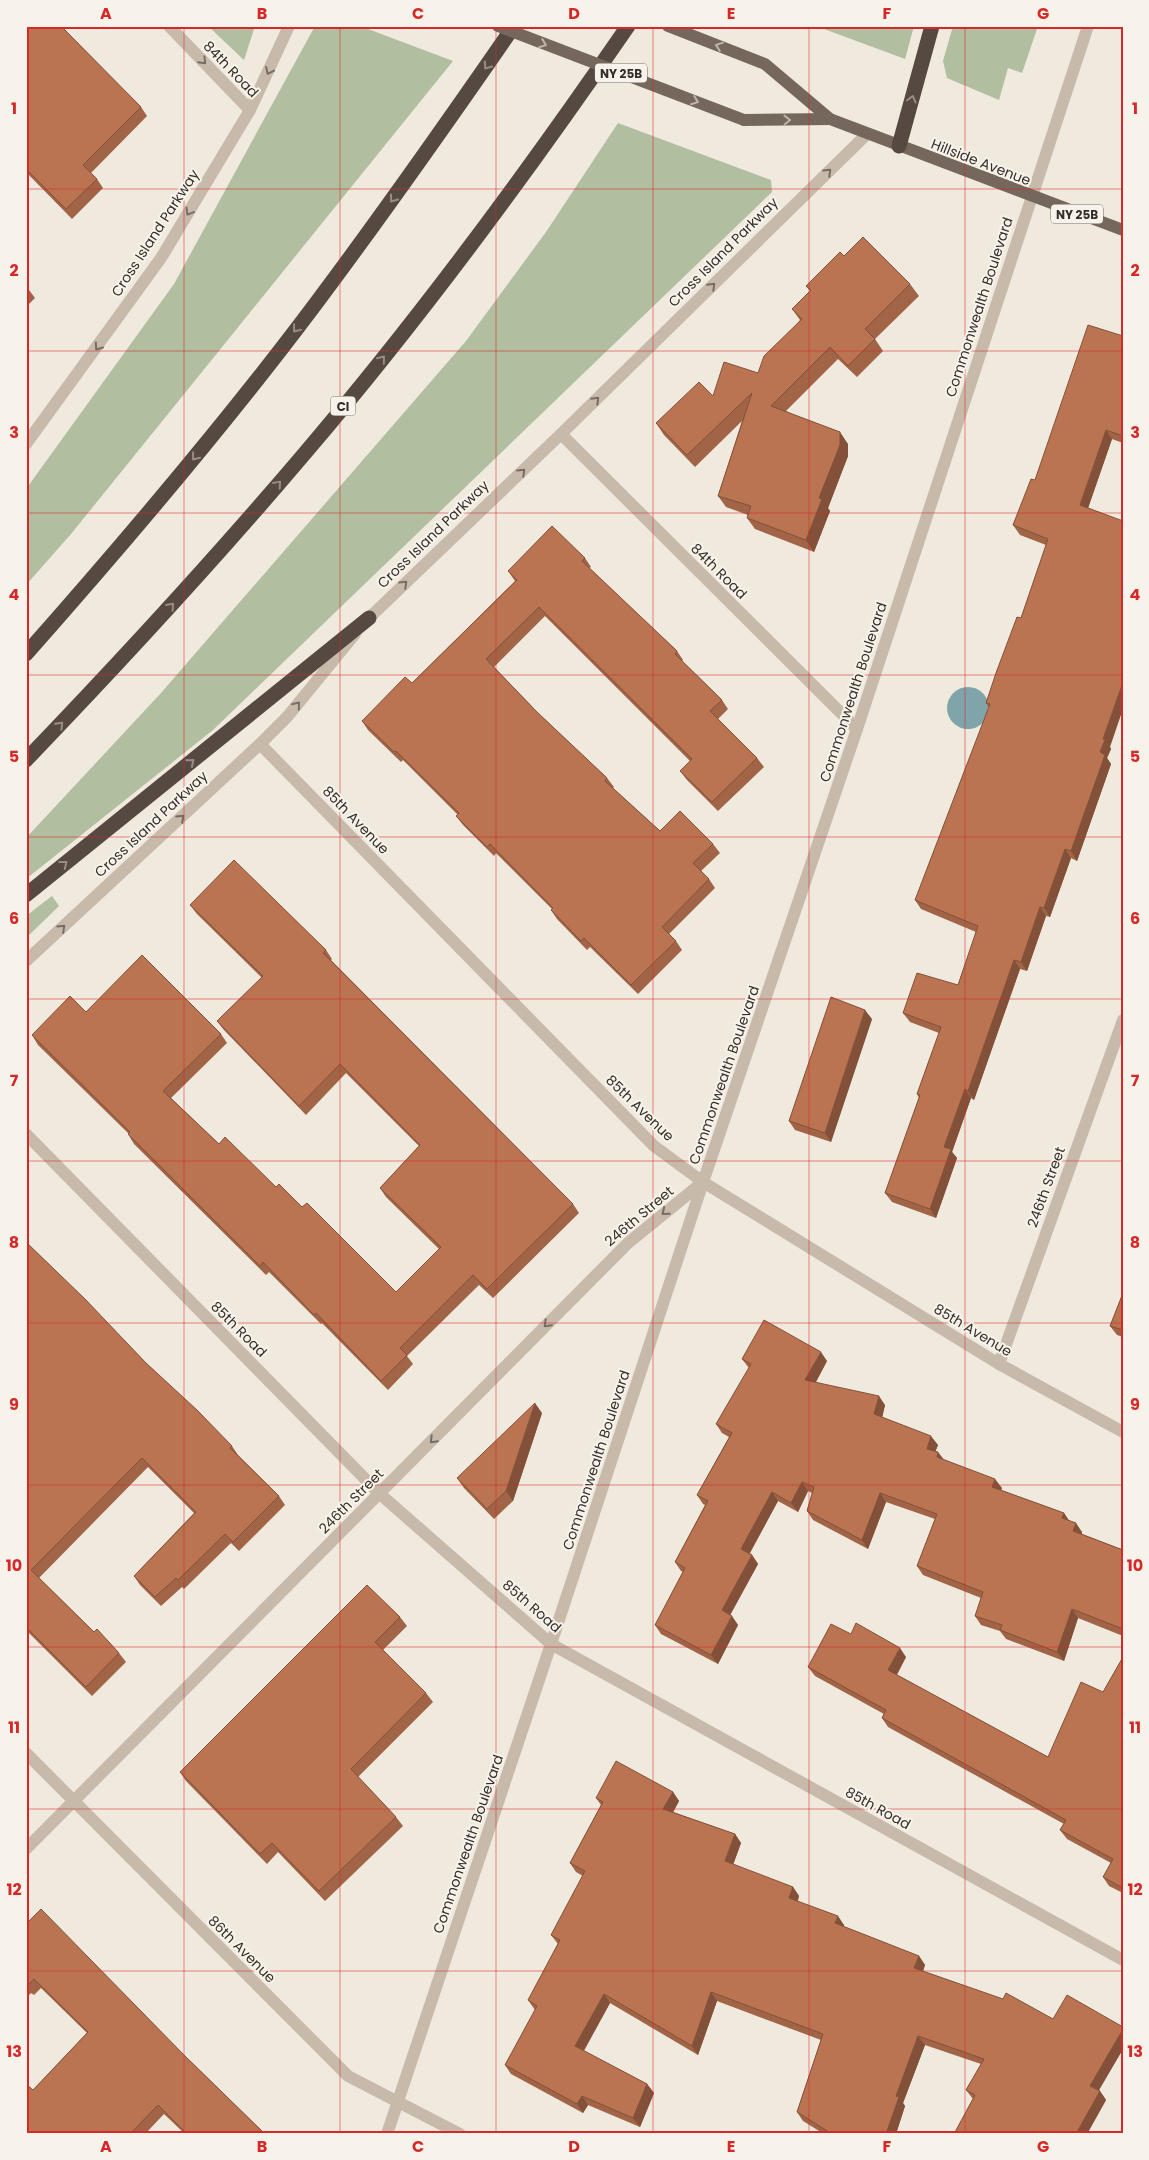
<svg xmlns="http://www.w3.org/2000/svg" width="1149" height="2160" font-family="Poppins,sans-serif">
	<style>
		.green { fill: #b1be9f }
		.water { fill: #7fa5ab }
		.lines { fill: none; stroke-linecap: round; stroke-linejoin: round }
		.minor { stroke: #c8baab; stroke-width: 12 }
		.tertiary { stroke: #c8baab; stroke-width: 12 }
		.primary { stroke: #76675c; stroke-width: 12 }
		.motorway { stroke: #564941; stroke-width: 15 }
		.primary-bridge { stroke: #76675c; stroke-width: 12 }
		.wall { fill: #a16446 }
		.shaded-wall { fill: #835139 }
		.building { fill: #bb7451; stroke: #835139 }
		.oneway { stroke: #beb4aa }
		.oneway2 { stroke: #786d64 }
		.oneway3 { stroke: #978d85 }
		.grid { fill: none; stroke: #d62828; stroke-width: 1; stroke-opacity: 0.55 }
		.labels { text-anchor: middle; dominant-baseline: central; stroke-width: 4; stroke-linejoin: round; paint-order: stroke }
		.shield { fill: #f8f3ea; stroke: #706963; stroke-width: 1 }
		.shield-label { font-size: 12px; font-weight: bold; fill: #362e29 }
		.street-label { font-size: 14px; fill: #362e29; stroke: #f8f3ea }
		.neatline { fill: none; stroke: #d62828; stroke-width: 2 }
		.grid-label { font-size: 16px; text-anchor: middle; font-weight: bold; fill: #d62828 }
	</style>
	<rect width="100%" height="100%" fill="#f0e9de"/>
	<!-- green -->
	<g class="green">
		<path d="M208,26H255L244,60Z"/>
		<path d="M315,26H356L368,29L453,61L71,534L26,585V489L174,284Z"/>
		<path d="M816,26H914L905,59Z"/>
		<path d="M953,26H1038L1022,73L1008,68L999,100L947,78L943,61Z"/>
		<path d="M618,123L771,180L772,192L213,730L26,879V838L161,693L466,341L546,232Z"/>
		<path d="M52,896L59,906L26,938V916Z"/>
	</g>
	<!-- water -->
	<circle class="water" cx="968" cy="708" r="21"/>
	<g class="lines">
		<!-- minor -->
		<g class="minor">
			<path d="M561,434L857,729"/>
			<path d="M260,744L654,1146L703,1182L999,1364L1123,1432"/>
			<path d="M26,961L260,744L287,717L355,634"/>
			<path d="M26,1134L380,1494L551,1644L1123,1960"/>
			<path d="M999,1364L1123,1020"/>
			<path d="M26,1753L348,2076L460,2134"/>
			<path d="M26,1849L628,1243L703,1182"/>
		</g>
		<!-- tertiary -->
		<g class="tertiary">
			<path d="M169,26L250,110"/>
			<path d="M26,444L161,258L250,110L289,26"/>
			<path d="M369,618L561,434L867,134"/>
			<path d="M387,2134L551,1644L703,1182L857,729L1088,26"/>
		</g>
		<!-- primary -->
		<g class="primary">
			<path d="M668,26L765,64L830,119L1123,230"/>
			<path d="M744,120L830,119"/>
		</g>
		<!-- motorway -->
		<g class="motorway">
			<path d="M899,146L932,26"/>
			<path d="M26,654C126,541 224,426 314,306C383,214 449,120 514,26"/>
			<path d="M26,760C122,660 216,558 305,453C421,317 527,173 628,26"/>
			<path d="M26,895L369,618"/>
		</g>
		<!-- primary-bridge -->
		<path class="primary-bridge" d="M498,26L744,120"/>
	</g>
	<!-- wall -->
	<g class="wall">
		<path d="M26,26L141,107L147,116L91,173L97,179L103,188L72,219L26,172Z"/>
		<path d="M844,256L910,284L919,296L875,339L883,351L857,377L838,359L786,411L848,444V456L828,508L830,511L814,552L755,529L747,518L748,515L726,507L718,496L742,421L695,467L664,435L656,423L713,396L758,373L800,320L792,309L810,291L806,286Z"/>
		<path d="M26,286L35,298L26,307Z"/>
		<path d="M1123,336V443L1112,439L1088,508L1110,747L1111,749L1107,758L1111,764L1077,861L1071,858L1050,917L1046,916L1027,971L1020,969L974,1100L971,1098L952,1152L957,1158L936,1218L892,1202L885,1193L919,1098L917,1094L939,1033L910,1022L903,1013L958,985L976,932L921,909L915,900L989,708L986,703L1021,618L1046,545L1020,535L1013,525L1035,480Z"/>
		<path d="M585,558L591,567L589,568L677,651L683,660L682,661L722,700L728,709L718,719L757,758L764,767L718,811L687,780L680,771L690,761L545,616L494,667L537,712L607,778L614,787L613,788L660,831L713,844L720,853L701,871L709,879L715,888L669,934L676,941L682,950L638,994L590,947L587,950L557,919L551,910L552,909L496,853L494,856L463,825L456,816L458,815L403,760L401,762L368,730L362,721L412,683L515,581L508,571Z"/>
		<path d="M190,905L326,950L332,959L331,960L573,1204L579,1213L493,1298L479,1285L407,1356L413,1364L388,1390L322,1323L321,1324L269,1272L266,1275L134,1144L128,1134H129L38,1045L32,1035L86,1012L221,1034L227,1043L171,1098L219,1144L302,1207L396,1292L439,1249L386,1197L380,1188L419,1146L346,1073L306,1115L224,1030L217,1021L262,978L197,914Z"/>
		<path d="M872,1019L831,1142L795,1130L789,1121Z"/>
		<path d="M26,1242L146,1363L232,1446L238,1455L279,1496L285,1505L239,1551L231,1543L184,1589L182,1587L161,1606L140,1585L134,1576L194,1513L148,1467L39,1578L94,1632L119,1653L126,1662L92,1696L26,1630Z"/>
		<path d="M1123,1293V1337L1117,1335L1110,1326Z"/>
		<path d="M742,1359L827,1361L816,1382L885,1405L882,1417L938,1445L935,1451L944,1460L1002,1488L1001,1490L1064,1513L1069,1521L1082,1532V1534L1123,1550V1636L1078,1618L1064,1661L1006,1639L1000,1631L981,1625L975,1616L981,1598L923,1575L917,1566L935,1519L886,1502L868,1549L813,1520L807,1511L812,1493L808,1491L798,1512L778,1501L750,1553L752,1555L758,1564L730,1615L738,1625L718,1664L661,1634L655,1625L683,1572L681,1571L675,1562L705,1505L703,1504L697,1495L729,1437L722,1433L716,1424L749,1368Z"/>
		<path d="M542,1413L513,1501L494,1519L464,1488L457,1478Z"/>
		<path d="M400,1617L407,1626L383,1650L426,1693L433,1702L358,1777L396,1817L403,1826L325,1901L278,1852L267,1864L186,1781L180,1772Z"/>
		<path d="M851,1634L906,1657L897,1675L1048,1757L1103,1692L1123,1657V1893L1109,1886L1103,1877L1111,1863L1067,1839L1060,1830L1064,1824L888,1727L882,1718L884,1714L815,1676L808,1667Z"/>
		<path d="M673,1792L679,1801L673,1812L735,1834L741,1843L733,1865L793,1887L799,1896L798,1901L844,1925V1927L919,1956L925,1965L923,1971L1053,2019L1123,2049L1099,2090L1106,2100L1087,2134H954L973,2099L966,2090L981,2064L925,2045L903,2103L905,2106L896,2134H824L803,2121L797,2112L821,2040L717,2001L698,2055L610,2003L584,2051L647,2084L654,2093L640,2127L588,2105L583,2113L511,2074L505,2065L535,2010L528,2000L558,1944L551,1935L583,1876L576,1872L570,1863L601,1805L596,1798Z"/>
		<path d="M26,1924L185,2056L265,2134H185L164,2114L145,2134H26L33,2090L87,2033L41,1988L34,1995L31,1993L26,1998Z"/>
	</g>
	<!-- shaded-wall -->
	<g class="shaded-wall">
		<path d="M1106,430L1112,439L1086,514L1080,505Z"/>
		<path d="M840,432L848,444V456L828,508L830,511L814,552L806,540Z"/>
		<path d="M1123,682V709L1110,747L1111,749L1107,758L1111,764L1077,861L1071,851L1103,739Z"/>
		<path d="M1065,849L1071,858L1050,917L1044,908Z"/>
		<path d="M1040,907L1046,916L1027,971L1021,962Z"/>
		<path d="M1014,960L1020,969L974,1100L968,1091Z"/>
		<path d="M865,1010L872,1019L831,1142L825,1133Z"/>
		<path d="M965,1089L971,1098L952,1152L957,1158L936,1218L930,1209L944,1147Z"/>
		<path d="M821,1352L827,1361L812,1389L805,1380Z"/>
		<path d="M879,1396L885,1405L881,1423L874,1414Z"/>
		<path d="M535,1403L542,1413L513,1501L506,1491Z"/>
		<path d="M931,1436L938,1445L933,1458L927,1449Z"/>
		<path d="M938,1452L945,1461L937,1457Z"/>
		<path d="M995,1479L1002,1488L998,1496L992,1487Z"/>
		<path d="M802,1482L808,1491L798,1512L791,1503Z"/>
		<path d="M772,1492L778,1501L747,1558L741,1549Z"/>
		<path d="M880,1493L886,1502L868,1549L862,1540Z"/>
		<path d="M1064,1513L1070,1522L1062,1518Z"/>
		<path d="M1076,1523L1082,1532L1079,1540L1073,1531Z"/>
		<path d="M752,1555L758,1564L728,1619L722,1610Z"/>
		<path d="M1072,1609L1078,1618L1064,1661L1057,1652Z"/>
		<path d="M732,1616L738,1625L718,1664L711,1655Z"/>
		<path d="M900,1648L906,1657L894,1679L888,1670Z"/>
		<path d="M673,1792L679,1801L670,1818L663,1809Z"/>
		<path d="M735,1834L741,1843L731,1870L725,1861Z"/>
		<path d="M793,1887L799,1896L795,1907L789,1898Z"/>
		<path d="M838,1916L844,1925L842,1932L835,1923Z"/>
		<path d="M919,1956L925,1965L921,1977L914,1968Z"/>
		<path d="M711,1992L717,2001L698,2055L692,2046Z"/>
		<path d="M604,1994L610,2003L581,2055L575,2046Z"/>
		<path d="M1123,2029V2049L1096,2095L1090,2086Z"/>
		<path d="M918,2036L925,2045L903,2103L905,2106L896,2134H886L896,2096Z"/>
		<path d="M647,2084L654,2093L640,2127L633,2118Z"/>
		<path d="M1100,2091L1106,2100L1087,2134H1076Z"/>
		<path d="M582,2096L588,2105L583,2113L577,2104Z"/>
	</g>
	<!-- building -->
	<g class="building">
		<path d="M26,26H61L141,107L83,165L97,179L66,209L26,169Z"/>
		<path d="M863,237L910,284L865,329L875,339L848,366L830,347L771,406L840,432V445L819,498L822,499L806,540L747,518L751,506L718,496L752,393L687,455L656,423L699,382L713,396L724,362L758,373L764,356L802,319L792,309L811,290L806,286L840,252L844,256Z"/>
		<path d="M1088,325L1123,336V436L1106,430L1080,505L1123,521V682L1103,739L1105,740L1100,752L1105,755L1071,851L1065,849L1044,908L1040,907L1021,962L1014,960L968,1091L965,1089L944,1147L951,1149L930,1209L885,1193L920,1095L917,1094L941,1027L903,1013L917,973L958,985L978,926L915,900L990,704L986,703L996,673L1017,617L1021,618L1048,539L1013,525L1031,479L1035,480Z"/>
		<path d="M552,526L585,558L582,561L677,651L675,654L722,700L710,711L757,758L712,802L680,771L692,759L539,607L486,659L537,712L607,778L605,781L660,831L680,811L713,844L693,863L709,879L662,927L676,941L631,985L584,938L581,941L551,910L553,908L490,844L487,847L456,816L459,813L396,751L394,752L362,721L405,677L412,683L517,580L508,571Z"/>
		<path d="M234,860L326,950L323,953L573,1204L487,1289L473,1275L400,1348L407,1355L381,1381L316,1313L314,1315L263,1262L260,1266L128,1134L130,1132L32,1035L70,996L86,1012L142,955L221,1034L163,1091L219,1144L225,1137L276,1187L279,1184L302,1207L307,1203L396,1292L441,1247L380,1188L420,1145L340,1064L299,1106L217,1021L263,976L190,905Z"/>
		<path d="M831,997L865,1010L825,1133L789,1121Z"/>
		<path d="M26,1242L85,1299L146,1363L197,1410L232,1446L230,1448L279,1496L233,1542L225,1534L178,1580L176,1578L155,1597L134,1576L196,1512L142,1458L31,1570L94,1632L97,1629L119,1653L86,1687L26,1627Z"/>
		<path d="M1123,1293V1330L1110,1326Z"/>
		<path d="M764,1320L821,1352L805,1380L879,1396L874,1414L931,1436L927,1449L938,1452L937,1457L995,1479L992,1487L1064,1513L1062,1518L1076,1523L1073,1531L1123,1550V1629L1072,1609L1057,1652L1000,1630L1002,1625L975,1616L983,1592L917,1566L937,1514L880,1493L862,1540L807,1511L814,1487L802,1482L791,1503L772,1492L741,1549L752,1555L722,1610L732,1616L711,1655L655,1625L685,1568L675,1562L708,1501L697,1495L732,1433L716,1424L751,1364L742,1359Z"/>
		<path d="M535,1403L506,1491L487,1509L457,1478Z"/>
		<path d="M367,1585L400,1617L375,1642L426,1693L351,1769L396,1817L319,1891L272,1843L260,1854L180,1772Z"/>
		<path d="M856,1623L900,1648L888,1670L1048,1757L1081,1682L1103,1692L1123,1657V1888L1103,1877L1113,1859L1060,1830L1066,1820L882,1718L886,1710L808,1667L831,1624L851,1634Z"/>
		<path d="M616,1761L673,1792L663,1809L735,1834L725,1861L793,1887L789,1898L838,1916L835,1923L919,1956L914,1968L1003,1999L1006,1993L1053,2019L1067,1995L1123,2027V2029L1090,2086L1100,2091L1076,2134H954L975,2095L966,2090L984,2059L918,2036L896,2096L899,2097L886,2134H832L797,2112L823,2034L711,1992L692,2046L604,1994L575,2046L647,2084L633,2118L582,2096L577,2104L505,2065L537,2006L528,2000L560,1940L551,1935L585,1871L570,1863L603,1802L596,1798Z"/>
		<path d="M41,1909L185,2056L265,2134H187L158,2105L130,2134H26V2084L33,2090L88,2032L34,1979L27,1986L26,1985V1924Z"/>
	</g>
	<!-- one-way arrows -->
	<defs><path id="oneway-chevron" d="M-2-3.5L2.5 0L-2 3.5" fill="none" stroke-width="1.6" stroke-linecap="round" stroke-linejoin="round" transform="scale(1.25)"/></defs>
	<g class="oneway">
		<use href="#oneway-chevron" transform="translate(543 44) rotate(21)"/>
		<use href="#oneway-chevron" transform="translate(719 46) rotate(-159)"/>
		<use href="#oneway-chevron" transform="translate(695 101) rotate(21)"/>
		<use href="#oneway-chevron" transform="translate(787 120) rotate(-1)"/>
	</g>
	<g class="oneway2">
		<use href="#oneway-chevron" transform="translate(203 61) rotate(46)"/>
		<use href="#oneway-chevron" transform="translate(269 71) rotate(115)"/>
		<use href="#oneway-chevron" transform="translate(828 172) rotate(-44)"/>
		<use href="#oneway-chevron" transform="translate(189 212) rotate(121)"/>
		<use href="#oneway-chevron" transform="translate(712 286) rotate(-45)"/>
		<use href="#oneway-chevron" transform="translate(98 347) rotate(125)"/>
		<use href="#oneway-chevron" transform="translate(596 400) rotate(-45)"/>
		<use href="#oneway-chevron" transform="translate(522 472) rotate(-44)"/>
		<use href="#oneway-chevron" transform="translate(404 584) rotate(-44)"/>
		<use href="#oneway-chevron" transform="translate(297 705) rotate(-51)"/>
		<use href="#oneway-chevron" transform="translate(181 818) rotate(-43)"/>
		<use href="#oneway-chevron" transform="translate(62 928) rotate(-43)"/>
		<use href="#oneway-chevron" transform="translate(665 1212) rotate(141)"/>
		<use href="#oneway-chevron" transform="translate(547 1324) rotate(135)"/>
		<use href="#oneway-chevron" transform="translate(433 1440) rotate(135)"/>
	</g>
	<g class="oneway3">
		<use href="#oneway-chevron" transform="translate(487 66) rotate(125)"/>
		<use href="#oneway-chevron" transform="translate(912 99) rotate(-75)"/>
		<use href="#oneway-chevron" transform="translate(393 199) rotate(126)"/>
		<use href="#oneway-chevron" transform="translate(296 329) rotate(128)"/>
		<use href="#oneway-chevron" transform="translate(382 359) rotate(-51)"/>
		<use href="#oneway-chevron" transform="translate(195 457) rotate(128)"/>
		<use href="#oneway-chevron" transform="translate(278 484) rotate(-49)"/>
		<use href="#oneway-chevron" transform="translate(171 606) rotate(-48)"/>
		<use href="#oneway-chevron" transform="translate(60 725) rotate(-46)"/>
		<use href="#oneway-chevron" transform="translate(191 762) rotate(-40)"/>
		<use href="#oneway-chevron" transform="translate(64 864) rotate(-38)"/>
	</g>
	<!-- grid -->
	<path class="grid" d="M184,26V2134M340,26V2134M496,26V2134M653,26V2134M809,26V2134M965,26V2134M26,189H1123M26,351H1123M26,513H1123M26,675H1123M26,837H1123M26,999H1123M26,1161H1123M26,1323H1123M26,1485H1123M26,1647H1123M26,1809H1123M26,1971H1123"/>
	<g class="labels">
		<!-- shield labels -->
		<g class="shield">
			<rect x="595" y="63.5" width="52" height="19" rx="4"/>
			<rect x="1051" y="204.5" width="52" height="19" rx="4"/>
			<rect x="330.5" y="396.5" width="25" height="19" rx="4"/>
		</g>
		<g class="shield-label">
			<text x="621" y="73">NY 25B</text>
			<text x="1077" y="214">NY 25B</text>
			<text x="343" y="406">CI</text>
		</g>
		<!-- street labels -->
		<g class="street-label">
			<text transform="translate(231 69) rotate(46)">84th Road</text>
			<text transform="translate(981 162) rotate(21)">Hillside Avenue</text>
			<text transform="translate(155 233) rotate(-57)">Cross Island Parkway</text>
			<text transform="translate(723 252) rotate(-45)">Cross Island Parkway</text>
			<text transform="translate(979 307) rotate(-72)">Commonwealth Boulevard</text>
			<text transform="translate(433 534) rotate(-44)">Cross Island Parkway</text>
			<text transform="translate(719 571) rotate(45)">84th Road</text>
			<text transform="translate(853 692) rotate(-72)">Commonwealth Boulevard</text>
			<text transform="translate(356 820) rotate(46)">85th Avenue</text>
			<text transform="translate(151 824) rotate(-43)">Cross Island Parkway</text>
			<text transform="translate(724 1075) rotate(-71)">Commonwealth Boulevard</text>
			<text transform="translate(640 1108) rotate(44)">85th Avenue</text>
			<text transform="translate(1046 1187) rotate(-70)">246th Street</text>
			<text transform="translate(639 1216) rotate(-40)">246th Street</text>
			<text transform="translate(239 1329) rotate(45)">85th Road</text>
			<text transform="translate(973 1330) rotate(31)">85th Avenue</text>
			<text transform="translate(596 1460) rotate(-72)">Commonwealth Boulevard</text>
			<text transform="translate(351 1501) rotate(-45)">246th Street</text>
			<text transform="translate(532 1606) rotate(41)">85th Road</text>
			<text transform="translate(878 1808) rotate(29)">85th Road</text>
			<text transform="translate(468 1844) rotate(-71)">Commonwealth Boulevard</text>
			<text transform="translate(242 1949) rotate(45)">86th Avenue</text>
		</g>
	</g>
	<!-- border -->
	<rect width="1149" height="2160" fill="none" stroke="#f8f3ea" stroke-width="55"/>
	<rect x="28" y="28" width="1094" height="2104" class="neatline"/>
	<g class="grid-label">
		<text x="106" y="19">A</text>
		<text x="262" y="19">B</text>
		<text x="418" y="19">C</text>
		<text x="574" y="19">D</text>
		<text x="731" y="19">E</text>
		<text x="887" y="19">F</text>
		<text x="1043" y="19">G</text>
		<text x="14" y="114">1</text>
		<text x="1135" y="114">1</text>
		<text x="14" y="276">2</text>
		<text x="1135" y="276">2</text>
		<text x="14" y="438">3</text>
		<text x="1135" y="438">3</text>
		<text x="14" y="600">4</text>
		<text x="1135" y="600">4</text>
		<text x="14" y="762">5</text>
		<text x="1135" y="762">5</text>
		<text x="14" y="924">6</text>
		<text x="1135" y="924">6</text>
		<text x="14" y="1086">7</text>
		<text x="1135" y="1086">7</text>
		<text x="14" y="1248">8</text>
		<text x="1135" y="1248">8</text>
		<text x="14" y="1410">9</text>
		<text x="1135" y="1410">9</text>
		<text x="14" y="1571">10</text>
		<text x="1135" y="1571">10</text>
		<text x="14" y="1733">11</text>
		<text x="1135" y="1733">11</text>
		<text x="14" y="1895">12</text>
		<text x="1135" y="1895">12</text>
		<text x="14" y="2057">13</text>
		<text x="1135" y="2057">13</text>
		<text x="106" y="2152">A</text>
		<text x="262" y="2152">B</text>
		<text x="418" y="2152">C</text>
		<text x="574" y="2152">D</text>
		<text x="731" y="2152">E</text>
		<text x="887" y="2152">F</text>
		<text x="1043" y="2152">G</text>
	</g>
</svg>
